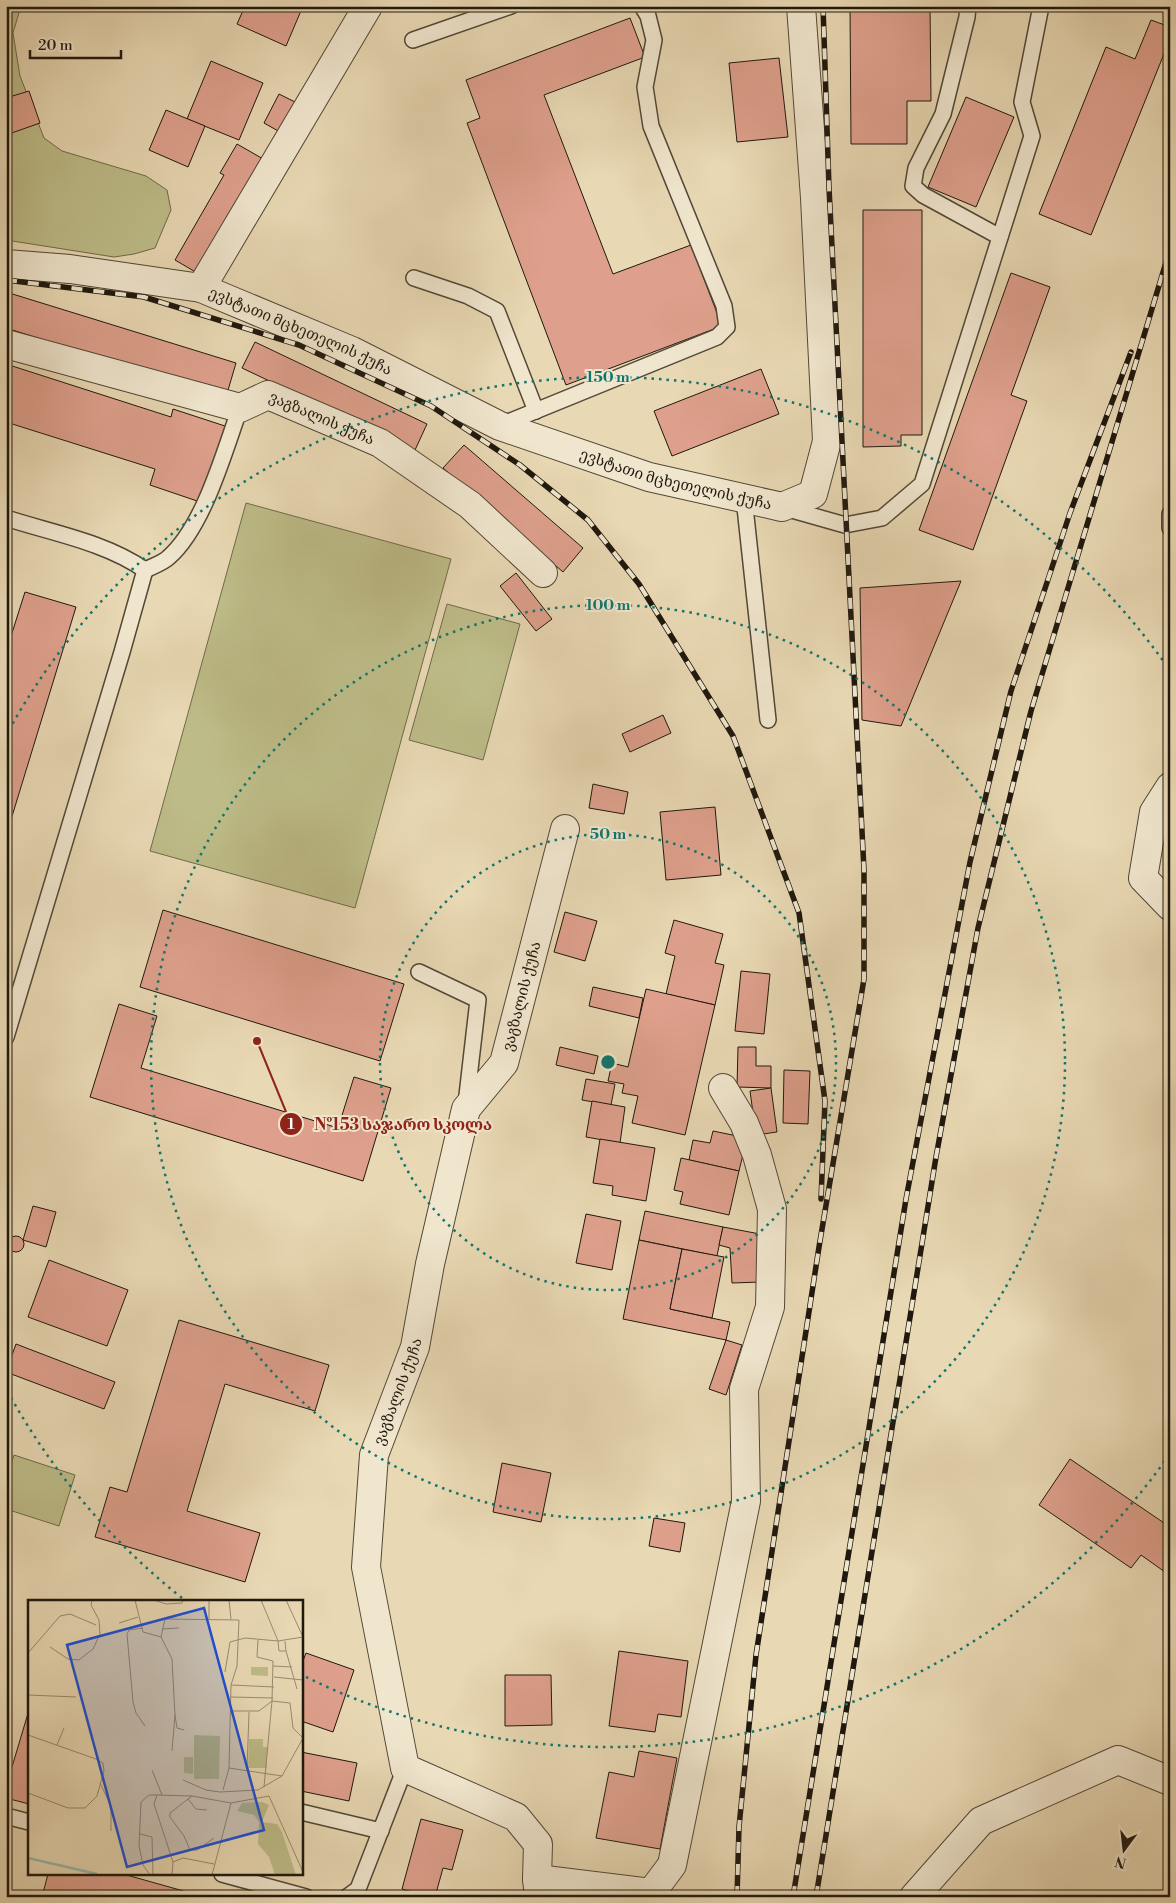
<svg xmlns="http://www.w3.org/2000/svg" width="1176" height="1903" font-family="'Libre Bodoni','Noto Serif Georgian',serif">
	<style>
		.green { fill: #bdbc88; stroke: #6e6a4b }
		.building { fill: #dea08c; stroke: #1f180e }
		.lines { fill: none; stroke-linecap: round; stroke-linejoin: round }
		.lane-casing { stroke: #514837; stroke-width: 18 }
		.street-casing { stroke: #514837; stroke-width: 30 }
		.lane { stroke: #f0e6ce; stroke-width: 15 }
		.street { stroke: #f0e6ce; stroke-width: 28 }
		.rail-casing { stroke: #1f180e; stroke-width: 5.5 }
		.rail { stroke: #f0e6ce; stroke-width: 4; stroke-dasharray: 11; stroke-linecap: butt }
		.ring { fill: none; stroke: #0f766e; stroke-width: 2.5; stroke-dasharray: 2.5 5 }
		.labels { text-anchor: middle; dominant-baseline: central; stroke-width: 4; stroke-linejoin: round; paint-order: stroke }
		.street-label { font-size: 15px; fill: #1f180e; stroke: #f0e6ce }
		.inset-river { fill: none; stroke: #98baa9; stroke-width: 2.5 }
		.inset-road { fill: none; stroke: #988b71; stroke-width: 1 }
		.view { fill: #1d4ed8; fill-opacity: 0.15; stroke: #1d4ed8; stroke-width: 2.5 }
		.inset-edge { fill: none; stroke: #1f180e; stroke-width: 2.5 }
		.centre { fill: #0f766e; stroke: #f0e6ce; stroke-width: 2.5 }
		.ring-label { font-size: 15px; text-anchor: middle; font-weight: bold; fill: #0f766e; stroke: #f0e6ce; stroke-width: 4; stroke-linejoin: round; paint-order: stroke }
		.leader { fill: none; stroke: #8f2418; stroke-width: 2 }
		.callout-dot { fill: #8f2418; stroke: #f0e6ce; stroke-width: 2 }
		.mark-label { font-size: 15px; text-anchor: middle; font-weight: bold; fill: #fff }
		.callout-label { font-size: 16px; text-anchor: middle; font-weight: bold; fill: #8f2418; stroke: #f0e6ce; stroke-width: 4; stroke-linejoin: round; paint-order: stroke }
	</style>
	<rect width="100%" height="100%" fill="#e8d8b3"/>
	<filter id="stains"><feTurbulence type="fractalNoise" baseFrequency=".004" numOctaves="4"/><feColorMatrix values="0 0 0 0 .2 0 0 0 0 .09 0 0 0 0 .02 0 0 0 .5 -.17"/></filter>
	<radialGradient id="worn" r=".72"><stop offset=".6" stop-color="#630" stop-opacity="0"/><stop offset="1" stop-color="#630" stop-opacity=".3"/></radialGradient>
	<!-- green -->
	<g class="green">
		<path d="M6,6H21L13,33L20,76L44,138L62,151L146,176L167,190L171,210L155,248L134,254L114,257L6,240Z"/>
		<path d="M246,503L451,559L355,908L150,851Z"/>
		<path d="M447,604L520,624L483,760L409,740Z"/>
		<path d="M14,1455L75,1475L59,1526L6,1509V1478Z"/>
	</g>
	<!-- building -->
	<g class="building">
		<path d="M245,6H303L286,46L237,24Z"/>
		<path d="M850,6H930L931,101H907V144H851Z"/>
		<path d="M630,18L645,57L544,95L613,274L691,245L722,326L566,385L467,123L480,118L466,80Z"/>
		<path d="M1151,20L1170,27V39L1091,235L1039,214L1106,47L1135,59Z"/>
		<path d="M779,58L788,137L737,142L729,63Z"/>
		<path d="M211,61L263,83L239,140L187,119Z"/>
		<path d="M29,91L40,123L6,135V98Z"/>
		<path d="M279,94L295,102L280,132L264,123Z"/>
		<path d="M966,97L1014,117L976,207L928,187Z"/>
		<path d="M166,110L205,126L188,167L149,150Z"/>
		<path d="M237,144L265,160L199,274L175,260L224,175L220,173Z"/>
		<path d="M863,210H922V435H901V446L863,447Z"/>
		<path d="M1011,273L1050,287L1011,395L1027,401L973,550L919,530Z"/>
		<path d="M6,292L236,363L226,397L6,328Z"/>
		<path d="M255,342L427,424L415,450L242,368Z"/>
		<path d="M6,364L171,417L173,409L228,427L203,503L150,485L155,469L6,422Z"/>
		<path d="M761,369L779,414L672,456L654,411Z"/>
		<path d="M464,445L583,548L563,572L443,468Z"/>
		<path d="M516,573L552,619L536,631L500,586Z"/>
		<path d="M961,581L901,726L862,720L860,588Z"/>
		<path d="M25,592L76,607L6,836V652Z"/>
		<path d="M663,715L671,733L630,752L622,734Z"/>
		<path d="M593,784L628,792L624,814L589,808Z"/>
		<path d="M715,807L721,875L666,880L660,812Z"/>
		<path d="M163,910L404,984L380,1061L140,987Z"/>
		<path d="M565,912L597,921L585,961L554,952Z"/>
		<path d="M674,920L723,934L715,963L724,965L715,1005L666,994L675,956L665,953Z"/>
		<path d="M741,971L770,974L764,1034L735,1031Z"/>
		<path d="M593,987L643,998L639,1018L589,1006Z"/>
		<path d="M646,989L715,1005L685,1135L632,1123L638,1096L622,1093L624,1084L608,1081L612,1063L628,1067Z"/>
		<path d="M119,1004L157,1016L141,1068L338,1128L354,1077L391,1088L363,1181L90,1097Z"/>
		<path d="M560,1047L598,1056L594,1074L556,1065Z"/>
		<path d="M738,1047H756V1066H771V1088L737,1087Z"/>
		<path d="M784,1070L810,1071L808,1124L783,1123Z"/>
		<path d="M586,1079L615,1084L611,1105L582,1100Z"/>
		<path d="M771,1088L777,1132L756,1135L750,1091Z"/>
		<path d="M592,1101L625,1107L620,1143L586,1137Z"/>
		<path d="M713,1131L747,1138L739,1171L689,1160L693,1140L710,1143Z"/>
		<path d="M600,1139L655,1148L646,1201L612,1195L613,1186L593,1183Z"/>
		<path d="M681,1158L739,1171L729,1215L680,1204L683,1192L674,1190Z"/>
		<path d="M33,1206L56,1212L46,1247L23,1240Z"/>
		<path d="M645,1211L723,1227L717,1256L639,1240Z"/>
		<path d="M586,1214L621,1221L612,1270L576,1263Z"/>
		<path d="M723,1227L760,1234L761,1282L732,1283L730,1248L719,1245Z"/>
		<circle cx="16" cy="1244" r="8"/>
		<path d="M639,1240L682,1249L670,1309L730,1322L726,1340L623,1319Z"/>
		<path d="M682,1249L724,1257L712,1318L670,1309Z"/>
		<path d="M49,1260L128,1290L107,1346L28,1317Z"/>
		<path d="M179,1320L329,1365L315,1411L225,1384L187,1511L260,1533L245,1582L95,1537L110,1487L127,1492Z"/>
		<path d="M726,1340L742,1345L726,1395L709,1389Z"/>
		<path d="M16,1344L115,1382L104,1409L6,1372Z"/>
		<path d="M1070,1459L1170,1527V1565L1165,1572L1141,1555L1131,1568L1039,1505Z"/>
		<path d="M502,1463L551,1473L541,1522L493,1512Z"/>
		<path d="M654,1518L685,1523L680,1552L649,1546Z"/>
		<path d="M6,1650L12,1652L6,1669Z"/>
		<path d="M619,1651L688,1661L681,1717L658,1714L655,1732L609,1726Z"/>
		<path d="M306,1653L354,1670L333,1732L301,1721V1666Z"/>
		<path d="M505,1675H551L552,1725L505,1726Z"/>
		<path d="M29,1710V1804L6,1798V1787Z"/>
		<path d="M639,1751L677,1758L660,1849L596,1838L609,1772L634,1777Z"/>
		<path d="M301,1752L357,1763L349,1801L301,1791Z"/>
		<path d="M421,1819L463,1830L452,1870L443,1868L435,1897H428L402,1889Z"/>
		<path d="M48,1874H123L205,1897H42Z"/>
	</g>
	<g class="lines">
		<defs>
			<g id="lane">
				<path d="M968,6L967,17L943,114L916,168L913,186L923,195L1000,237"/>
				<path d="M413,40L511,6"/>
				<path d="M414,278L468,296L497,311L536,411"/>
				<path d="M501,425L717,337L727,327L724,306L651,126L645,87L654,40L648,16L642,6"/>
				<path d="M744,498L768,720"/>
				<path d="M785,508L845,525L882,518L922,484L1032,136L1022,102L1041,6"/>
				<path d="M1170,514V528"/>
				<path d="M6,518C52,533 105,542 145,570L122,652L6,1037"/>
				<path d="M145,570C153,566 163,563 169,557C204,526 224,452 240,408"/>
				<path d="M419,972L478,1000L466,1104"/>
				<path d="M301,1812L381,1831"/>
				<path d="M6,1816L29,1822"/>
				<path d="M222,1874L306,1897"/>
				<path d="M347,1897L358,1889L405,1768"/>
			</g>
			<g id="street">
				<path id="s1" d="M6,264L70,269L201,288L352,351L500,426L649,477L782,507L813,494L827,441L815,198L801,6"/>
				<path d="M201,288L368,6"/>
				<path id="s2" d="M6,344L240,408L268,395L380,443L470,505L543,573"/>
				<path d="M1170,787L1154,812L1143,878L1170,906"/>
				<path d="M537,1879L651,1893L672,1865L746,1501L744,1389L770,1307L772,1209L757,1155L744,1123L723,1088"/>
				<path id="s3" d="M539,1897L537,1879L538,1844L516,1817L405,1768L366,1567L374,1455L415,1347L430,1264L466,1109L504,1063L565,829"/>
				<path d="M914,1897L981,1821L1118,1760L1170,1781"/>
			</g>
		</defs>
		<!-- lane casing -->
		<use href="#lane" class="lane-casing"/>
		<!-- street casing -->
		<use href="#street" class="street-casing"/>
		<!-- lane -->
		<use href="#lane" class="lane"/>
		<!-- street -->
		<use href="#street" class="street"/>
		<defs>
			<g id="rail">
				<path d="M6,280L144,297L299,345L431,406L520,465L588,520L639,584L733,736L799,913L825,1101L821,1199"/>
				<path d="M737,1897L739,1827L756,1655L819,1247L864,979V870L829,188L823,6"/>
				<path d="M793,1897L906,1199L970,862L1011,691L1070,513L1131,352"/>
				<path d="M816,1897L936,1157L978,928L1031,711L1170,249"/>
			</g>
		</defs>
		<!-- rail casing -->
		<use href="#rail" class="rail-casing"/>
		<!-- rail -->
		<use href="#rail" class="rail"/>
	</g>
	<!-- distance rings -->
	<g class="ring">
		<circle cx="608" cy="1062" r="228"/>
		<circle cx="608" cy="1062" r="457"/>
		<path d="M1169 1455A685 685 0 0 1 302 1675M182 1598A685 685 0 0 1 9 1394M9 730A685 685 0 0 1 1169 669"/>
	</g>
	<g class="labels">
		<!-- street labels -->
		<g class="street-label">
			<text stroke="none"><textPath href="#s1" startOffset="305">ევსტათი მცხეთელის ქუჩა</textPath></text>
			<text stroke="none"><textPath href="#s2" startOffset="332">ვაგზალის ქუჩა</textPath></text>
			<text stroke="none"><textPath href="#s1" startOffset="710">ევსტათი მცხეთელის ქუჩა</textPath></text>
			<text stroke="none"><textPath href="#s3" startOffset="1014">ვაგზალის ქუჩა</textPath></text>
			<text stroke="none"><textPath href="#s3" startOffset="594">ვაგზალის ქუჩა</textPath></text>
		</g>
	</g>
	<!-- overview -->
	<g transform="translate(28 1600)">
		<rect width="275" height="275" fill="#e8d8b3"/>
		<path d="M223,67H240V76L223,75ZM166,135L192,136L191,179H166ZM221,139H235V147H239V168H220ZM156,157H165V174L156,173ZM234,202L241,205L234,222L249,224L254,232L268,275H247L241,257L230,244L231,222L226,215L209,211L214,203Z" fill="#bdbc88"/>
		<path class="inset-river" d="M0,258L69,274"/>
		<path class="inset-road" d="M107,0L115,32L133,37L144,59L147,115L144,151M126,0L138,4L154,3L155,0M181,0V19M201,0L203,19M258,0L275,37M91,23L110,17M115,28L101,30L99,34L105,102L108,113L117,126M134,29L151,28M133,37L137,19L211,20L209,66L203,85L201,168L254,176M230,40L229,57L245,61L244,101L262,103L265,128L275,138M257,41L258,51H251L250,41L275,37M22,47L40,59L51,60L65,49L72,34L71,20L63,5L64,0M258,51L269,89M0,53L32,16L42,14L68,25M245,66L264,67M197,72L202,42L217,38L250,41L233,0M246,77L275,80M203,85L246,87M0,95L48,97M203,97L245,98M202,111H231L244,101L236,187M147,115L149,128L156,130M0,135L68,159L75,163L76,171L69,196L57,208H40L0,193M29,145L36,128M124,170L134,195M219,170L221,112M155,180L178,190L192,192L230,190L254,176L275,138M72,183L83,206V231M195,190L201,168M164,196L142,213V217L156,236L162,250H169L186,238M160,199L168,209L179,210M112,234L124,237L125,275M145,262L155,258L186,264M122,275L115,265L111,246L113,202L121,195H129M144,275L145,262L126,204L129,195L164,196L203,203L241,196L275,272M184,275L203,203"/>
		<path class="view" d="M176,8L236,230L99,267L39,45Z"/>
		<rect width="275" height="275" class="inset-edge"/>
	</g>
	<circle cx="608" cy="1062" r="8" class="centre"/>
	<g class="ring-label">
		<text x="608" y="382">150 m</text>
		<text x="608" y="610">100 m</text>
		<text x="608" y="839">50 m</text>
	</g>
	<!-- callouts -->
	<path class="leader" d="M257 1041L291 1124"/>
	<g class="callout-dot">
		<circle cx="257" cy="1041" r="5"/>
		<circle cx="291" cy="1124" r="12"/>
	</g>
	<g class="mark-label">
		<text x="291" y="1129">1</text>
	</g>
	<g class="callout-label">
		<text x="403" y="1130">№153 საჯარო სკოლა</text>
	</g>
	<!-- margin -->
	<rect width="1176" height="1903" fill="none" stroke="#e8d8b3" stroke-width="25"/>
	<rect x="8" y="8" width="1161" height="1888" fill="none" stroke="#1f180e" stroke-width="2.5"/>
	<rect x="12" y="12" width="1151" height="1878" fill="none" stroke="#1f180e"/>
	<!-- north arrow -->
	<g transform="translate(1124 1850) rotate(195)" stroke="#f0e6ce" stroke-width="4" paint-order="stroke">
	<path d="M0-4L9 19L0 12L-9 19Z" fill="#1f180e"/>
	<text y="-8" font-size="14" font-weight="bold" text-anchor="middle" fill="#1f180e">N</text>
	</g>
	<!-- scale -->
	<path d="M30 50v8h91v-8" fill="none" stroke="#1f180e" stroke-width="2.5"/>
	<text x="38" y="50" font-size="15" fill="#1f180e" stroke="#f0e6ce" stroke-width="4" paint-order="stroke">20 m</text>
	<rect width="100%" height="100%" filter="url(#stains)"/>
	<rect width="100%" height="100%" fill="url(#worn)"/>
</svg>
